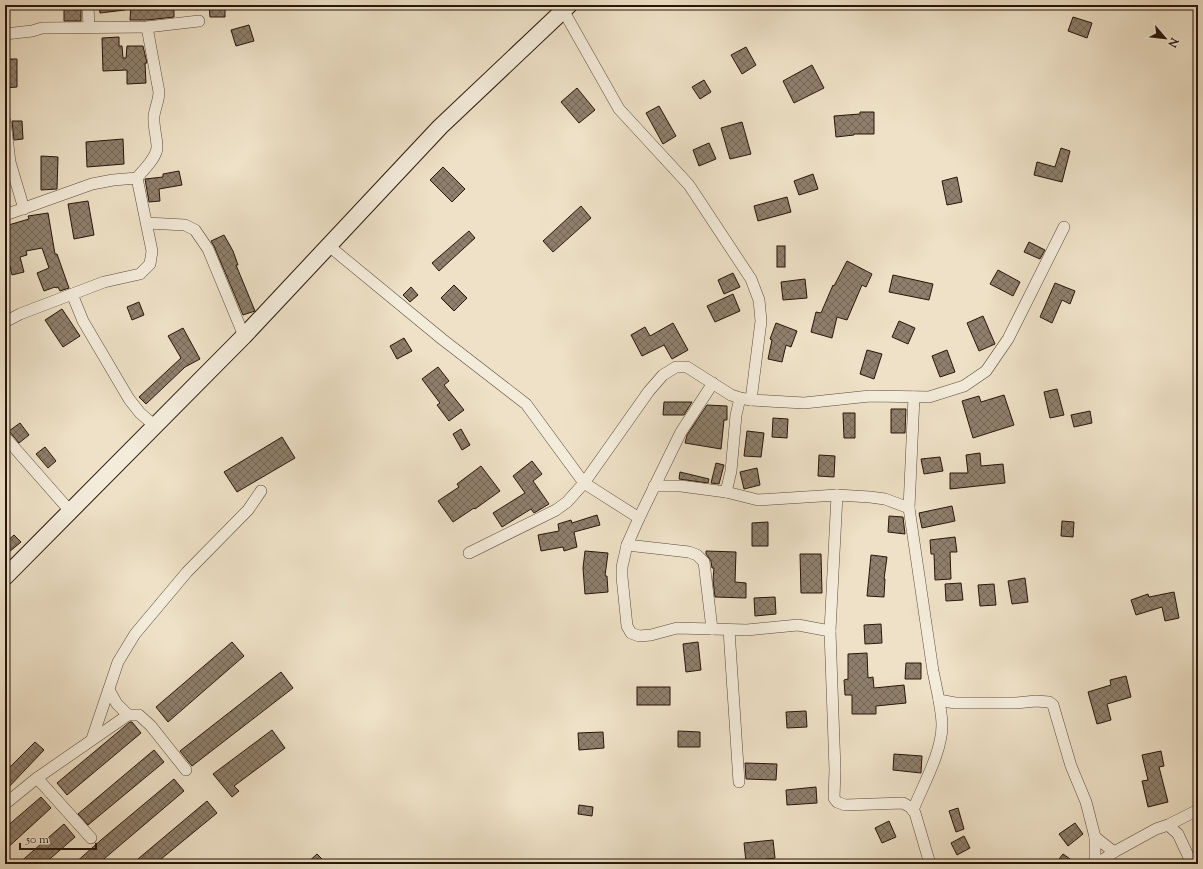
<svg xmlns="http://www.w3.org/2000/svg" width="1203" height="869" font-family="'Sorts Mill Goudy',serif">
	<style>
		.building { fill: url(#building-cross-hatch); stroke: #27150a }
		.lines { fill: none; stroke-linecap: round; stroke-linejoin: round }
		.street-casing { stroke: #594839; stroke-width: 12 }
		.secondary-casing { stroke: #27150a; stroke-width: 18 }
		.street { stroke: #f4ecdb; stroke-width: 11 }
		.secondary { stroke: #f4ecdb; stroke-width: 16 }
	</style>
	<defs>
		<pattern id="building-cross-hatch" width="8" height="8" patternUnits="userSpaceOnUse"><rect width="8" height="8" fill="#8e7f6c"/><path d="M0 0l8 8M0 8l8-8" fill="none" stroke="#746757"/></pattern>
	</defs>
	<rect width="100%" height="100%" fill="#eee1c7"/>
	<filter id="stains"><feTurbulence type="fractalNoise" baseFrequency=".005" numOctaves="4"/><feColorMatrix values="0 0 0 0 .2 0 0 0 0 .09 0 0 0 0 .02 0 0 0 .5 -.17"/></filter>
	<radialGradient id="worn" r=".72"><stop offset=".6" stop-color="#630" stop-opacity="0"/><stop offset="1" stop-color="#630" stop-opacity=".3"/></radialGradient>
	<!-- building -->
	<g class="building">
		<path d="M99,5H125V10L100,13Z"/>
		<path d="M131,5H174V17L147,20H130Z"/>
		<path d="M209,5H225V17H210Z"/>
		<path d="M64,8L81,9V21H64Z"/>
		<path d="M1073,17L1092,23L1087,38L1068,31Z"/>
		<path d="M249,25L254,41L236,46L231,30Z"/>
		<path d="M119,37V46H122L123,58H126L127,46H143L147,63H145L146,83L127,84V70L103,71L102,38Z"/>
		<path d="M746,47L756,65L742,74L731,55Z"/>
		<path d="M5,59H17V87L5,88Z"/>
		<path d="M812,65L824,88L794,103L783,81Z"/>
		<path d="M704,80L711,92L700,99L692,87Z"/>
		<path d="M577,88L595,110L579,123L561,102Z"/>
		<path d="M659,106L676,136L663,144L646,113Z"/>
		<path d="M860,112H874V134H854V135L836,137L834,116L860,114Z"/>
		<path d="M12,121H22L23,139L14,140Z"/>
		<path d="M742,122L751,154L730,159L721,128Z"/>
		<path d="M123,139L124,164L87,167L86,142Z"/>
		<path d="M709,143L716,159L699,166L693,150Z"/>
		<path d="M1061,148L1070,151L1062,182L1034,175L1037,162L1055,167Z"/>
		<path d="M41,156L58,157L57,189L41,190Z"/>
		<path d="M443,167L465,189L452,202L430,180Z"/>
		<path d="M179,171L182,185L159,189L160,201L149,202L145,179L163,177V174Z"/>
		<path d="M813,174L818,189L799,195L794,181Z"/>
		<path d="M957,177L962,202L947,205L942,181Z"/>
		<path d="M787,197L791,212L758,221L754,206Z"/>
		<path d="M88,201L94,235L74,239L68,204Z"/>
		<path d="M581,206L591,218L553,252L543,241Z"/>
		<path d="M48,213L55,254H57L69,288L60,291L58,287L56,288L55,287L44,291L37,273L49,268L42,248L26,251L27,255L20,257L24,272L12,275L5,247V226L29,219L28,216Z"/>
		<path d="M469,231L475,238L439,271L432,263Z"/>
		<path d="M224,235L233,251L238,265H236L255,311L243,315L214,246L211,241Z"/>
		<path d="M1029,242L1045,250L1040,259L1024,252Z"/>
		<rect x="777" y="246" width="8" height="21"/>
		<path d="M847,261L872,274L866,287L862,285L847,320L837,317L832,338L811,332L816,312L821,313L833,285L834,286Z"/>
		<path d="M998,270L1020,282L1013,296L990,284Z"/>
		<path d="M733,273L740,287L724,294L718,280Z"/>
		<path d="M893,275L933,284L929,300L889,292Z"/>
		<path d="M805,279L807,298L783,300L781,282Z"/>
		<path d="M1055,283L1075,291L1070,304L1062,300L1052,323L1040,317Z"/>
		<path d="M454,285L467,298L454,311L441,298Z"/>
		<path d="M411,287L418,295L410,302L403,295Z"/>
		<path d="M733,294L740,311L715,322L707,306Z"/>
		<path d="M139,302L144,315L132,320L127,307Z"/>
		<path d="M62,309L80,336L63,347L45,320Z"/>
		<path d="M983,316L995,344L979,351L967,323Z"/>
		<path d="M899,321L915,328L908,344L892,337Z"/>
		<path d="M673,323L688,350L672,359L664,345L642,356L631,335L645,327L650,336Z"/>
		<path d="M776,323L797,331L791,347L786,345L782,362L768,359L772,340L770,339Z"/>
		<path d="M183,328L200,359L185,367L146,404L139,397L181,358L168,336Z"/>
		<path d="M404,338L412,351L397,359L390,346Z"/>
		<path d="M867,350L882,354L874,379L860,374Z"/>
		<path d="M947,350L955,372L940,377L932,356Z"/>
		<path d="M438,367L449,381L444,385L464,410L449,421L437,405L440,403L422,379Z"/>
		<path d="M1057,389L1064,415L1050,418L1044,392Z"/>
		<path d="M1004,395L1014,425L973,438L962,401L979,396L981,402Z"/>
		<path d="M664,402H692L684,415H663Z"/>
		<path d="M707,405L727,406V420H724L721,449L685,443L687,435Z"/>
		<path d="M891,409H906L905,433H891Z"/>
		<path d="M1090,411L1092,423L1074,427L1071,415Z"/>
		<path d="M843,413H855V438H844Z"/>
		<path d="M773,418L788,419L787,438L772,437Z"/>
		<path d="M20,423L29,435L19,443L9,431Z"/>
		<path d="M461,429L470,445L462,450L453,434Z"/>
		<path d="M747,431L764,433L761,457L744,456Z"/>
		<path d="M282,437L295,458L237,492L224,472Z"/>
		<path d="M45,447L56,461L48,468L36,454Z"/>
		<path d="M980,453L981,466L1003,464L1005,483L950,489V473H968L966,455Z"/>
		<path d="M819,455L835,456L834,477L818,476Z"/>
		<path d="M940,457L943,471L924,474L921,459Z"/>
		<path d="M532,461L542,474L533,481L549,504L534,513L531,509L502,527L493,513L525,493L513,476Z"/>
		<path d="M716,463L724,465L719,484L711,483Z"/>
		<path d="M481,466L500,491L475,509L474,508L453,522L438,501L459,487L457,484Z"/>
		<path d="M757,468L760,485L744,489L740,472Z"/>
		<path d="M680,472L709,479L708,483L679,479Z"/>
		<path d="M952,506L955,521L922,528L919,513Z"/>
		<path d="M597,515L600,525L574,532L577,547L564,551L563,547L541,551L538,535L559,531L558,524L571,520L572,523Z"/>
		<path d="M889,516L903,517L905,534L888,532Z"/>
		<path d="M1062,521L1074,522L1073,537L1061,536Z"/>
		<path d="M768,522V546H752V523Z"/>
		<path d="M14,535L21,542L9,552L5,548V543Z"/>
		<path d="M955,537L957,552H950L951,579L935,580L934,554H931L930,540Z"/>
		<path d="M585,551L608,553L605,576H607L608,592L585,594L583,568Z"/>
		<path d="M706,551L736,552L735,582L746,583V598L715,597L713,580L714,568H712L711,561L706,554Z"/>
		<path d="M800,554H821L822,593H801Z"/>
		<path d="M871,555L887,557L884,579H885L884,597L867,596Z"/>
		<path d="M1025,578L1028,602L1012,604L1008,581Z"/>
		<path d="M961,583L963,600L946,601L945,584Z"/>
		<path d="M994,584L996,605L980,606L978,585Z"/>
		<path d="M1174,592L1179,618L1165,621L1162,607L1136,615L1131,600L1148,594L1149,597Z"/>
		<path d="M775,597L776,614L755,616L754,598Z"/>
		<path d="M881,624L882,643L865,644L864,625Z"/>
		<path d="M232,642L244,656L168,722L156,707Z"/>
		<path d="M698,642L701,670L686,672L683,644Z"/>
		<path d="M867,653L868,678L873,677L874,688L904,685L906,703L876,706V714H852V695H845L844,680L848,679V654Z"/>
		<path d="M906,663H921V679H905Z"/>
		<path d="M281,672L293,688L192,766L180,751Z"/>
		<path d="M1126,676L1131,697L1107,704L1111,720L1097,724L1088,692L1111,685L1110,680Z"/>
		<rect x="637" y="687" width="33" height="18"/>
		<path d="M806,711L807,727L787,728L786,712Z"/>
		<path d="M130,722H132L141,733L67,795L57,783Z"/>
		<path d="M272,730L285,748L234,786L239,791L232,797L213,774Z"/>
		<path d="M678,731L700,732V747H678Z"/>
		<path d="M603,732L604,748L579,750L578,733Z"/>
		<path d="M35,742L44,750L5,791V764L9,768Z"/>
		<path d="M154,750L164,762L88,825L78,814Z"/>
		<path d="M1161,751L1164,766L1159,767L1168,802L1148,807L1142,781L1148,780L1142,755Z"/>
		<path d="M894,754L922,756L921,773L893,770Z"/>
		<path d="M745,763L777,764L776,780L746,779Z"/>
		<path d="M174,779L184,791L98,864H74L101,840Z"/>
		<path d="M816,787L817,803L787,805L786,790Z"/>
		<path d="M41,797L51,808L5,850V828Z"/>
		<path d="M207,801L217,813L155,864H132Z"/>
		<path d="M579,805L593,807L592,816L578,814Z"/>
		<path d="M958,808L964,829L956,832L949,811Z"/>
		<path d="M889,821L896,837L882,843L875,828Z"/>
		<path d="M1075,823L1083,834L1068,846L1059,834Z"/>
		<path d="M64,824L75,837L44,864H18Z"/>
		<path d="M964,836L970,848L957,855L951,843Z"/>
		<path d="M773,840L775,858L746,862L744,843Z"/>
		<path d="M317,854L327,864H306Z"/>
		<path d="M1063,854L1077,864H1055Z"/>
	</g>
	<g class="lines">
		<defs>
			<g id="street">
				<path d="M88,5L89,27"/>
				<path d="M563,10L619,109L689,185L751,279L759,300L761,321L751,400"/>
				<path d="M5,34L32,31L42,28L147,27L199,21"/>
				<path d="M5,121L10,162L24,209"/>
				<path d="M5,215L92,184L113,180L137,178C143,170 157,158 157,147C157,137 153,126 154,116C155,108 159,100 159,92L147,27"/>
				<path d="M147,223L185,225L195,230L208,249L244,336"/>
				<path d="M329,246L442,339L526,404L584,483L639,518"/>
				<path d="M72,294L83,321L129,399L140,413L155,426"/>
				<path d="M5,322L20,314L104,282L140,274L150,264L152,251L137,178"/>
				<path d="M713,383L681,432L639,518L627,545L622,567V577L627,626L631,633L639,636L651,635L677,628L747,630L798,625L830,631"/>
				<path d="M914,397L909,508L933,671L939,700L955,703H1015L1036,701L1049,702L1053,705L1071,766L1086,802L1095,837V864"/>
				<path d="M5,437L70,511"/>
				<path d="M654,486H681L726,492L758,500L837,495L870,497L885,499L909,508"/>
				<path d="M726,492L731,471L736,415L740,398"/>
				<path d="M837,495L830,631L835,770L834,798L837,802L845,805L903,803L910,807L915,813L930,864"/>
				<path d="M627,545L689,552L697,555L704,562L712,629"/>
				<path d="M469,553L556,510L567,502L584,483L649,391L663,375L676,367H687L731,395L740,398L751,400L804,403L870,396L929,397L964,386L986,371L1008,339L1064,227"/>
				<path d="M729,630L739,782"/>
				<path d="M109,690L117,704L128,715"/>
				<path d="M92,739L118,662L135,634L187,572L248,510L261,491"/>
				<path d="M37,778L91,838"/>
				<path d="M5,804L37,778L128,715H139L151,726L186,770"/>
				<path d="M913,810C923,785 942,752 942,725C942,716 940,708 939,700"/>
				<path d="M1168,825L1178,834L1192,864"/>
				<path d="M1095,837L1114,852"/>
				<path d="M1097,864L1114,852L1156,829L1168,825L1198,810"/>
			</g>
			<path id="secondary" d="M5,577L244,336L440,127L569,5"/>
		</defs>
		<!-- street casing -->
		<use href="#street" class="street-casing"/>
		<!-- secondary casing -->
		<use href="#secondary" class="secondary-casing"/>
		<!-- street -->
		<use href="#street" class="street"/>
		<!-- secondary -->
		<use href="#secondary" class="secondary"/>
	</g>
	<!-- margin -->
	<rect width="1203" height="869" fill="none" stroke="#eee1c7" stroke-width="20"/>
	<rect x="6" y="6" width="1191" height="857" fill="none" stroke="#27150a" stroke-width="2"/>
	<rect x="10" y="10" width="1183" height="849" fill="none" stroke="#27150a"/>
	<!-- north arrow -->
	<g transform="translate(1165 38) rotate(118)" stroke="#f4ecdb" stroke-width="3" paint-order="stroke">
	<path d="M0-3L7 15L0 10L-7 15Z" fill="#27150a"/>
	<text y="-6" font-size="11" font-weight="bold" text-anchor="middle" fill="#27150a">N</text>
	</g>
	<!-- scale -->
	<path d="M20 843v6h76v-6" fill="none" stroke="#27150a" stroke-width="2"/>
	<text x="26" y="843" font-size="12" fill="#27150a" stroke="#f4ecdb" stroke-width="3" paint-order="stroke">50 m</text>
	<rect width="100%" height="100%" filter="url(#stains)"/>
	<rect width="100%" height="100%" fill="url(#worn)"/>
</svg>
